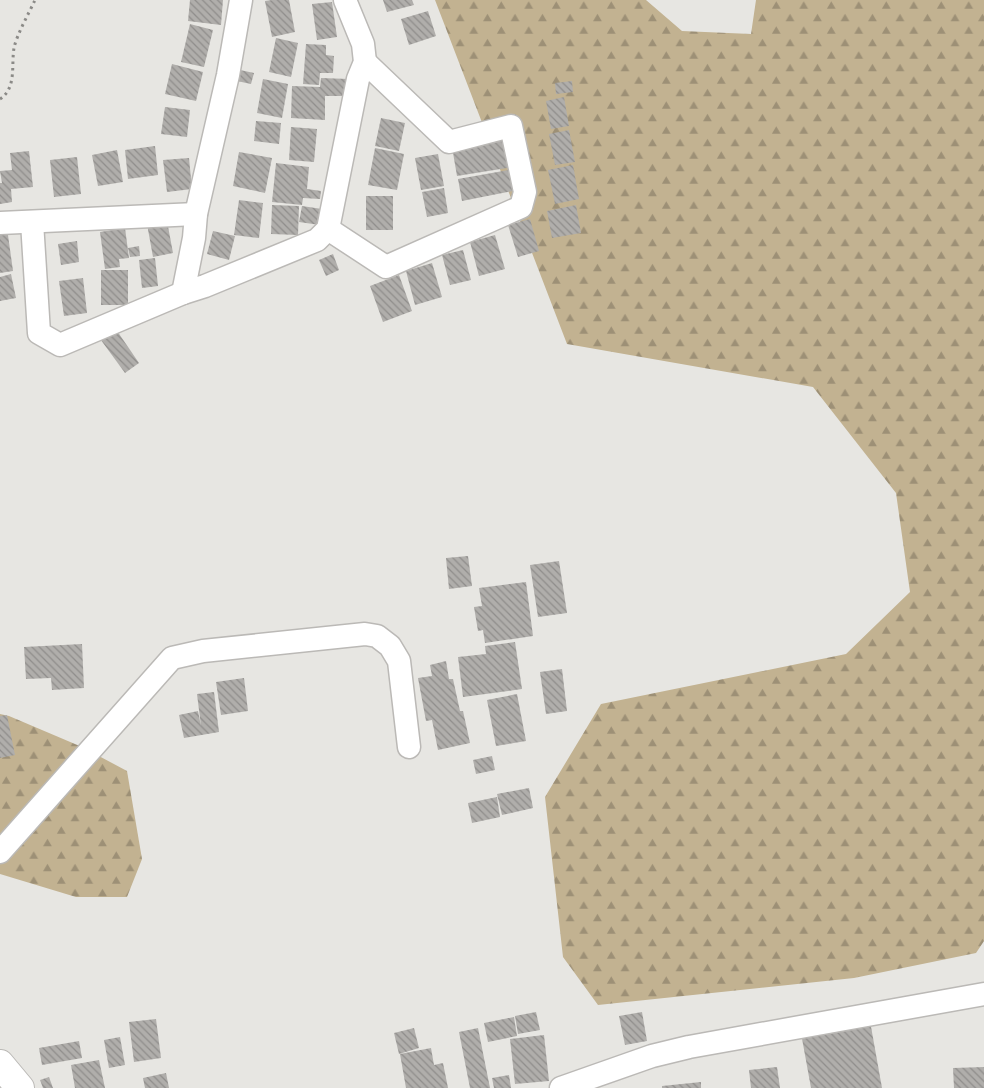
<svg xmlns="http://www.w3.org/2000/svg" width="984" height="1088" font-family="Inter,sans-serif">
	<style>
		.forest { fill: url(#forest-firs) }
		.building { fill: url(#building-back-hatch) }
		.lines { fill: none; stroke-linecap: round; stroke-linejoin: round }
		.minor-casing { stroke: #bbb9b6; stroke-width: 25 }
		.major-casing { stroke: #bbb9b6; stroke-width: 30 }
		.path { stroke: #8b8a87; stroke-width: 3; stroke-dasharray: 2.5 4; stroke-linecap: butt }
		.minor { stroke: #fff; stroke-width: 22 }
		.major { stroke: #fff; stroke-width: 28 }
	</style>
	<defs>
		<pattern id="forest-firs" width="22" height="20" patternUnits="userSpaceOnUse" patternTransform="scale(1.25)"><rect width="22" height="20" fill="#c2b291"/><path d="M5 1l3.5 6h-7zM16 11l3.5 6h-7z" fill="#9d9076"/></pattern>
		<pattern id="building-back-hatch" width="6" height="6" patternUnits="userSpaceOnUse" patternTransform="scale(1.25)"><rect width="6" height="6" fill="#b0aeab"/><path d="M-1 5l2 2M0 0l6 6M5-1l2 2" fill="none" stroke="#8f8d8b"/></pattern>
	</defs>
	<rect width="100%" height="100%" fill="#e7e6e2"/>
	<!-- forest -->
	<g class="forest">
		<path d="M435,0H646L682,31L751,34L756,0H984V941L976,953L854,978L598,1005L563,957L545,797L601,704L846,654L910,592L896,493L813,387L567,344Z"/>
		<path d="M0,714L9,716L82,747L127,771L142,859L127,897H76L0,874Z"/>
	</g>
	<!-- building -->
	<g class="building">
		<path d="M190,0H223L221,25L188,21Z"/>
		<path d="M272,0H289L295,32L272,37L265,1Z"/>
		<path d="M383,0H412L414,5L387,12Z"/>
		<path d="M332,2L337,37L317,40L312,4Z"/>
		<path d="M428,11L436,36L409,45L401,19Z"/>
		<path d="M190,24L213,30L204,67L181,62Z"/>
		<path d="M276,38L298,43L291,77L269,72Z"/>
		<path d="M306,44L326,45V55L334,56L333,73H320L319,85L303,84Z"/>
		<path d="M172,64L203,72L196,101L165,94Z"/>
		<path d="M240,70L254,73L251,84L237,81Z"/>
		<path d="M321,78L349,79L348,96H325V120L291,118L292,86L320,87Z"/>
		<path d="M263,79L288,84L282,118L257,113Z"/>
		<path d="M572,81L573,92L556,94L555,83Z"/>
		<path d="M564,97L569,126L551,129L546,101Z"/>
		<path d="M165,107L190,110L187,137L161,134Z"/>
		<path d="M381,118L405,123L399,151L375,146Z"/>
		<path d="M256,121L281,123L279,144L254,141Z"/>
		<path d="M291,127L317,129L314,162L289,160Z"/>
		<path d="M569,130L575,162L555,165L549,134Z"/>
		<path d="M508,138L513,167L457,176L452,147Z"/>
		<path d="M155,146L158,175L128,179L125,150Z"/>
		<path d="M375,148L404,154L397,190L368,185Z"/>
		<path d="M117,150L123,182L98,186L92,155Z"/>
		<path d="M29,151L33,187L11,189L12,202L0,204V183H2L0,171L12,170L10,153Z"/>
		<path d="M239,152L272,158L265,193L233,186Z"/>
		<path d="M438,154L444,186L421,190L415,158Z"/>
		<path d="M77,157L81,194L54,197L50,160Z"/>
		<path d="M189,158L192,189L167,192L163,160Z"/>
		<path d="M276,163L309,167L307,189L321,191L320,199L303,198L302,205L272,202Z"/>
		<path d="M573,165L579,199L555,204L548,170Z"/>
		<path d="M514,169L518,190L462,201L458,179Z"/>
		<path d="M444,188L448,213L427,217L422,192Z"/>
		<rect x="366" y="196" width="27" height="34"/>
		<path d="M239,200L263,203L259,238L234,235Z"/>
		<path d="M272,205L299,206L298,235L271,234Z"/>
		<path d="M576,205L581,233L552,238L547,211Z"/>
		<path d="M302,206L322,209L320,225L299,222Z"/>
		<path d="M530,219L539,251L518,257L508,225Z"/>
		<path d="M167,221L173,253L153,257L147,224Z"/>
		<path d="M7,228L13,271L0,273V229Z"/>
		<path d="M125,228L129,258L119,259L120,267L105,269L100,232Z"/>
		<path d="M213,231L235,236L229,260L207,254Z"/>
		<path d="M495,235L505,269L479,276L470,242Z"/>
		<path d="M77,241L79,262L61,265L58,244Z"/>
		<path d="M139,246L140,256L130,257L128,248Z"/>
		<path d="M463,250L471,280L450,285L442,255Z"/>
		<path d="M333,254L339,270L326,276L319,260Z"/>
		<path d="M155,258L158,286L142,288L139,260Z"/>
		<path d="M432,263L442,297L415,305L406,271Z"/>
		<rect x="101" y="270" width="27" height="35"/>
		<path d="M11,274L16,298L0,301V277Z"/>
		<path d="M399,275L412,311L383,322L370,286Z"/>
		<path d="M83,278L87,313L64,316L59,281Z"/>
		<path d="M113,325L139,363L125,373L98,336Z"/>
		<path d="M468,556L472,586L449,589L446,558Z"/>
		<path d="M559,561L567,613L538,617L530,565Z"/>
		<path d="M526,582L533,636L485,643L483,630L478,631L474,607L482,606L479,588Z"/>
		<path d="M515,642L522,689L463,697L458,657L486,654L485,646Z"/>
		<path d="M82,644L84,688L52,690L51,678L26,679L24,647Z"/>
		<path d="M446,661L449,679H453L460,711H463L470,743L438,750L432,720L426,721L418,678L432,676L430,665Z"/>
		<path d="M562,669L567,711L546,714L540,672Z"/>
		<path d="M244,678L248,711L221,715L216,682Z"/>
		<path d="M214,692L219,732L184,738L179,715L198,711L201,726L197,694Z"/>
		<path d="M517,694L526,741L496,746L487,700Z"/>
		<path d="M7,715L15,755L0,758V716Z"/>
		<path d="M492,756L495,770L476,774L473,760Z"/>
		<path d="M529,788L533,808L502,815L497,794Z"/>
		<path d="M497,797L500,817L472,823L468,803Z"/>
		<path d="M536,1012L540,1030L518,1034L515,1016Z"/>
		<path d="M642,1012L647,1041L625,1045L619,1016Z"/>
		<path d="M514,1017L517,1036L488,1042L484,1023Z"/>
		<path d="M156,1019L161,1058L134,1062L129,1022Z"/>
		<path d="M870,1021L882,1088H811L801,1033Z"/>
		<path d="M414,1028L419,1048L399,1054L394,1033Z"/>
		<path d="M478,1028L490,1088H470L459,1032Z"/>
		<path d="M544,1035L549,1081L515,1084L510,1039Z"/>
		<path d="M120,1037L125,1065L109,1068L104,1040Z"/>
		<path d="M79,1041L82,1058L42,1065L39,1048Z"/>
		<path d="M431,1048L434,1065L443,1063L448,1088H406L400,1054Z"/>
		<path d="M99,1060L105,1088H75L71,1065Z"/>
		<path d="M777,1067L780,1088H751L749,1070Z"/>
		<path d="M984,1067V1088H954L953,1068Z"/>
		<path d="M166,1073L169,1088H145L143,1078Z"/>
		<path d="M509,1075L511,1088H494L492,1078Z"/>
		<path d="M49,1077L53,1088H43L40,1080Z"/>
		<path d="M701,1082V1088H662V1086Z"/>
	</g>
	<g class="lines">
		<defs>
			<g id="minor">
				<path d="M32,222L39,333L60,345L183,293L205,286L317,240L328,229L358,79L365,62L363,44L345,0"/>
				<path d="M0,223L196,214"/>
				<path d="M328,229L386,267L521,207L525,192L511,126L449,142L365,62"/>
				<path d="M183,293L194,238L196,214L228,75L241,0"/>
				<path d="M0,852L172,658L203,651L365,634L377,636L390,646L399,661L409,747"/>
				<path d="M561,1088L652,1056L689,1047L984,994"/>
			</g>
			<path id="major" d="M0,1064L20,1088"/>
		</defs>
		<!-- minor casing -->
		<use href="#minor" class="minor-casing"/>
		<!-- major casing -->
		<use href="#major" class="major-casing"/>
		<!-- path -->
		<path class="path" d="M0,99C17,88 11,65 14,48C17,34 29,13 35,0"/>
		<!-- minor -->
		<use href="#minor" class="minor"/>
		<!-- major -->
		<use href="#major" class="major"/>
	</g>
</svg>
